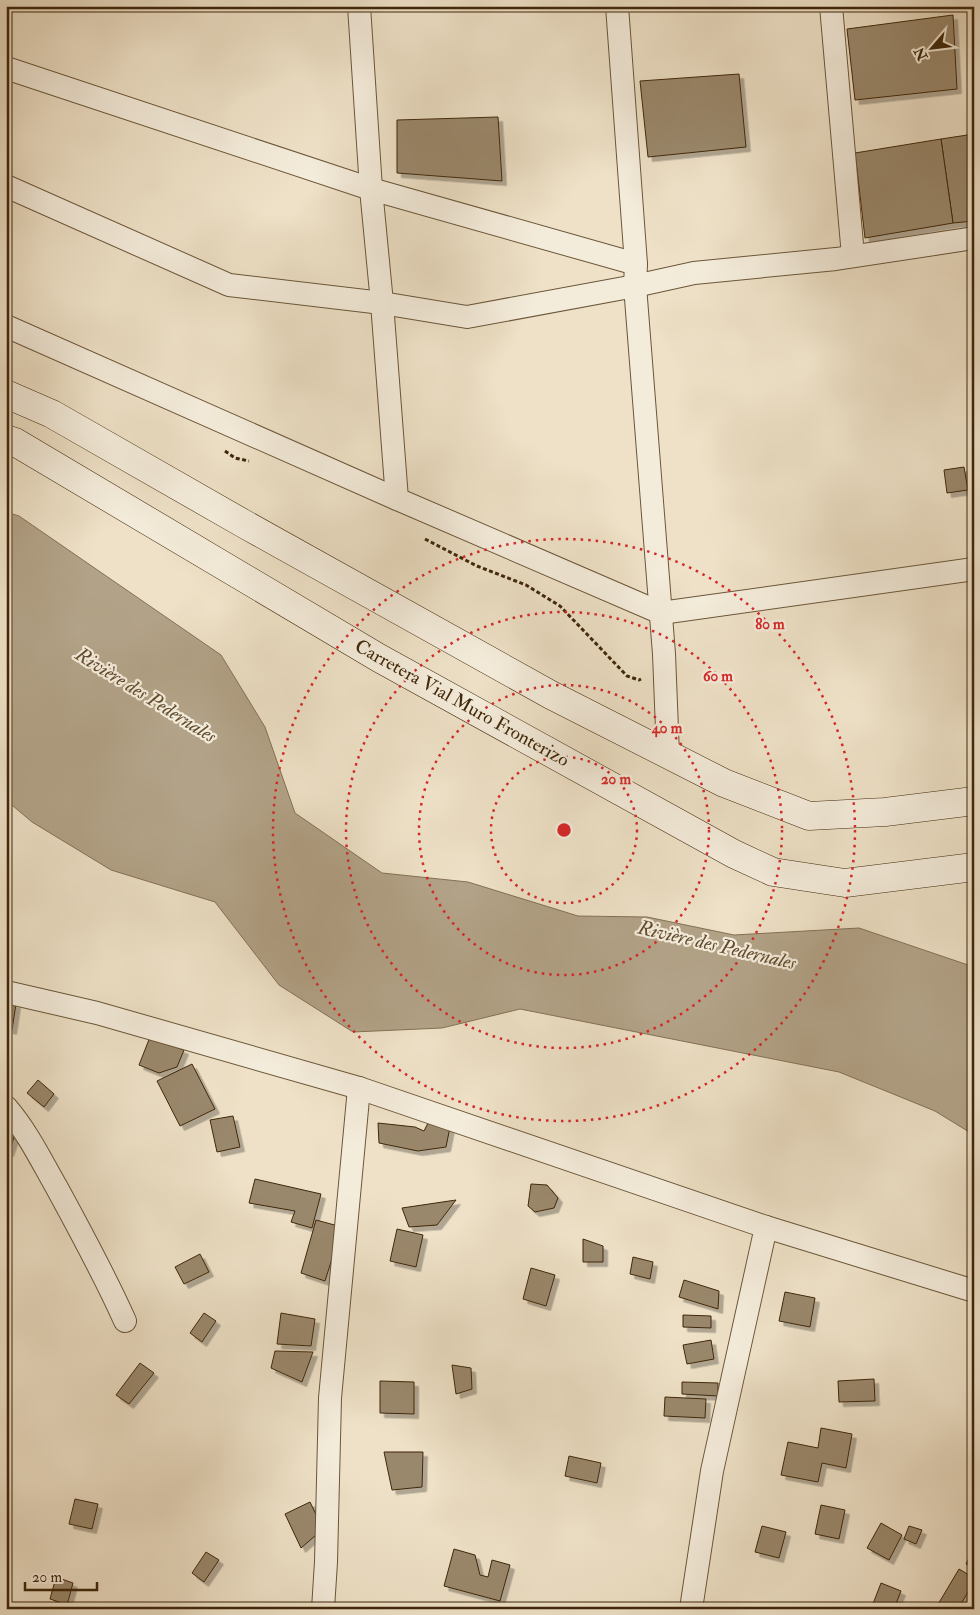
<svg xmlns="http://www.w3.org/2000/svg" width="980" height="1615" font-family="'IM FELL Double Pica',serif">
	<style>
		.water { fill: #b2a287; stroke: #847155 }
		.building { fill: #9a886c; stroke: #3f270a; filter: url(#shadow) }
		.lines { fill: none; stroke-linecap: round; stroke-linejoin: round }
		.street-casing { stroke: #6b5639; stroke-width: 24 }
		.secondary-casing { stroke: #3f270a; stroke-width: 29 }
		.path { stroke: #3f270a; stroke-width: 3; stroke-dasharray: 4 2.5; stroke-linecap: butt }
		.street { stroke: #f4ecdb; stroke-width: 22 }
		.secondary { stroke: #f4ecdb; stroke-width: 28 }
		.ring { fill: none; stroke: #d62828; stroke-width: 2.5; stroke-dasharray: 2.5 5 }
		.labels { text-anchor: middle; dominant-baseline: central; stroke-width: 4.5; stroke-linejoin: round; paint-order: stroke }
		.street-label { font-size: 19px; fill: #3f270a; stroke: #f4ecdb }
		.water-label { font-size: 20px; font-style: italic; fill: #624c30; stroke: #f4ecdb }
		.centre { fill: #d62828; stroke: #f4ecdb; stroke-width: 2.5 }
		.ring-label { font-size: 15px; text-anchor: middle; font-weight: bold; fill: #d62828; stroke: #f4ecdb; stroke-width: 4.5; stroke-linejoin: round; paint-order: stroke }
	</style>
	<defs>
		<filter id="shadow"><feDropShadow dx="4.5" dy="4.5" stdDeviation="0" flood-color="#0004"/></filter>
	</defs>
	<rect width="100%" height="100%" fill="#eee1c7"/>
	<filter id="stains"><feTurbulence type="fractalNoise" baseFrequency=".004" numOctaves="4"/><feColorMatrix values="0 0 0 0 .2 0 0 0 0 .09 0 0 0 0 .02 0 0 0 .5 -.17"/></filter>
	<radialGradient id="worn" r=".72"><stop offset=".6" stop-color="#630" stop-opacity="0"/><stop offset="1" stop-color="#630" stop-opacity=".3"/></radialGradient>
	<!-- water -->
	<path class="water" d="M6,512L19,516L221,655L265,727L295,813L382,873L468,882L578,916L647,917L734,935L859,928L974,967V1135L935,1111L839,1072L520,1009L442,1028L353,1032L279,985L215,902L111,870L32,822L6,800Z"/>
	<!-- building -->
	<g class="building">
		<path d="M953,15L957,89L855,100L847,29Z"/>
		<path d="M739,74L746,147L648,157L640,81Z"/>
		<path d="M498,117L502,181L397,173V120Z"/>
		<path d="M974,134V221L953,223L941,139Z"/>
		<path d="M941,139L953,223L865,238L855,153Z"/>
		<path d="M964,467L968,490L947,493L944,470Z"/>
		<path d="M974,735V765L969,736Z"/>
		<path d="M6,1001L16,1004L12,1030L6,1028Z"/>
		<path d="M150,1037L184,1050L177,1067L159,1073L139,1065Z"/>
		<path d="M192,1064L215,1109L180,1126L157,1081Z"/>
		<path d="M38,1080L54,1094L44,1107L27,1093Z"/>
		<path d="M233,1116L240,1147L217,1152L210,1120Z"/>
		<path d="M429,1121L450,1127L446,1147L418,1151L379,1143L378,1123L415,1127L424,1131Z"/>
		<path d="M6,1126L17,1129L9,1152L6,1151Z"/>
		<path d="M255,1179L321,1194L312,1228L291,1222L295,1211L249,1203Z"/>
		<path d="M531,1184L547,1185L558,1198L554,1208L535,1212L528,1206Z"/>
		<path d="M456,1200L437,1225L409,1227L402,1208Z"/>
		<path d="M316,1220L342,1227L325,1281L301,1273Z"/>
		<path d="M397,1229L423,1235L416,1267L390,1261Z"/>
		<path d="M583,1239L603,1246V1262H583Z"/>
		<path d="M200,1254L209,1272L184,1284L175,1267Z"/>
		<path d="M633,1257L653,1262L650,1279L630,1274Z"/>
		<path d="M531,1268L555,1275L546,1306L523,1299Z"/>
		<path d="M684,1280L719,1291L718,1309L679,1297Z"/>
		<path d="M785,1292L815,1298L810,1327L779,1321Z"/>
		<path d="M204,1313L216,1321L202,1342L190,1333Z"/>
		<path d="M281,1313L315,1319L311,1346L277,1344Z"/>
		<path d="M683,1315L711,1316V1328L683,1327Z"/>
		<path d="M711,1340L714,1359L687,1364L683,1345Z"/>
		<path d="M275,1351L313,1352L302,1382L271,1368Z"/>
		<path d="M140,1363L154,1373L129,1404L116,1395Z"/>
		<path d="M452,1365L471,1368L472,1389L456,1394Z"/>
		<path d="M874,1379L875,1401L839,1402L838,1381Z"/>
		<path d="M380,1381L414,1382V1414L380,1413Z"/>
		<path d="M682,1382L718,1383V1396L682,1394Z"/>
		<path d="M665,1397L706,1399L705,1418L664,1416Z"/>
		<path d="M821,1428L852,1434L846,1468L822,1463L818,1482L781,1475L788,1442L818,1448Z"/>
		<path d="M384,1452H423L422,1487L392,1490Z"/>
		<path d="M569,1456L601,1463L597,1483L565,1476Z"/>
		<path d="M75,1499L98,1504L92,1529L69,1524Z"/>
		<path d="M310,1502L323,1529L301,1548L285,1514Z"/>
		<path d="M821,1505L845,1510L839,1539L815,1534Z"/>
		<path d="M881,1523L902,1535L889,1560L867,1548Z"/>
		<path d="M762,1526L786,1532L779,1558L755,1552Z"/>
		<path d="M909,1526L922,1530L916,1544L904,1539Z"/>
		<path d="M974,1547V1567L966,1564Z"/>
		<path d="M454,1549L475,1555L480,1575L488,1577L492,1560L510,1565L500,1601L444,1586Z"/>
		<path d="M206,1552L219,1560L204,1582L192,1573Z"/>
		<path d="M959,1569L974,1578V1582L958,1609H942L937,1606Z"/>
		<path d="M56,1577L73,1583L66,1609H57L59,1602L50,1599Z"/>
		<path d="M881,1583L901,1591L894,1609H871Z"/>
	</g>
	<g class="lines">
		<defs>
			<g id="street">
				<path d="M359,6L371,189L382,303L397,499L661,613L974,569"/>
				<path d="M617,6L636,264L635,286L664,654L668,755"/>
				<path d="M831,6L853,256"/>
				<path d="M6,68L371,189L636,264"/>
				<path d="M6,186L229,285L382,303L467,317L635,286L694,273L836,259L974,238"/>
				<path d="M6,326L397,499"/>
				<path d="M6,992L97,1013L359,1088L766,1227L974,1291"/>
				<path d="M6,1107C27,1131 41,1160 57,1188C81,1232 105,1276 125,1321"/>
				<path d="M323,1609L326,1562L330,1398L359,1088"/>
				<path d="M691,1609L712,1471L766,1227"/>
			</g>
			<g id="secondary">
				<path d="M6,394L52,414L246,525L551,695L724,783L809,816L885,812L974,801"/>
				<path d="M6,439L15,442L379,658L734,854L773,872L845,883L974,867"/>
			</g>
		</defs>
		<!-- street casing -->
		<use href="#street" class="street-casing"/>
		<!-- secondary casing -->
		<use href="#secondary" class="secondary-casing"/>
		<!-- path -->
		<g class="path">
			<path d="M225,451L235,458L249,461"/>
			<path d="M425,539L477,566L526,585L560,606L627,676L639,680L641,679"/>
		</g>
		<!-- street -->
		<use href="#street" class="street"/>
		<!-- secondary -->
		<use href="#secondary" class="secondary"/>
	</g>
	<!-- distance rings -->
	<g class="ring">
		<circle cx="564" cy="830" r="73"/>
		<circle cx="564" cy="830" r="145"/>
		<circle cx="564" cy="830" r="218"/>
		<circle cx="564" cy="830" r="291"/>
	</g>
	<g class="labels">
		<!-- street labels -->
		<g class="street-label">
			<text transform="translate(462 703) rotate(29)">Carretera Vial Muro Fronterizo</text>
		</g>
		<!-- water labels -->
		<g class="water-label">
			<text transform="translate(146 695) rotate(32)">Rivière des Pedernales</text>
			<text transform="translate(717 945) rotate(13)">Rivière des Pedernales</text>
		</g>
	</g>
	<circle cx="564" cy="830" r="8" class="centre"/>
	<g class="ring-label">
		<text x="770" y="629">80 m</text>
		<text x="718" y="681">60 m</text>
		<text x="667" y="733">40 m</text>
		<text x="616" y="784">20 m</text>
	</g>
	<!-- margin -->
	<rect width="980" height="1615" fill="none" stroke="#eee1c7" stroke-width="25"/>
	<rect x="8" y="8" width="965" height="1600" fill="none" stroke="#3f270a" stroke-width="2.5"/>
	<rect x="12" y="12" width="955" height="1590" fill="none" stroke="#3f270a"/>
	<!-- north arrow -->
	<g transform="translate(932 48) rotate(242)" stroke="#f4ecdb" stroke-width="4" paint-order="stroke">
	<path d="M0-4L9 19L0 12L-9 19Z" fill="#3f270a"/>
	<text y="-8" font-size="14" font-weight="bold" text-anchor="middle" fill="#3f270a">N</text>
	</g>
	<!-- scale -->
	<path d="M25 1582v8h72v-8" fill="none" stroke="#3f270a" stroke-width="2.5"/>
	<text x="32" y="1582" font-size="15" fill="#3f270a" stroke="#f4ecdb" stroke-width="4" paint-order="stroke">20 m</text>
	<rect width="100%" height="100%" filter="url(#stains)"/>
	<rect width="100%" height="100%" fill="url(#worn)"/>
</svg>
